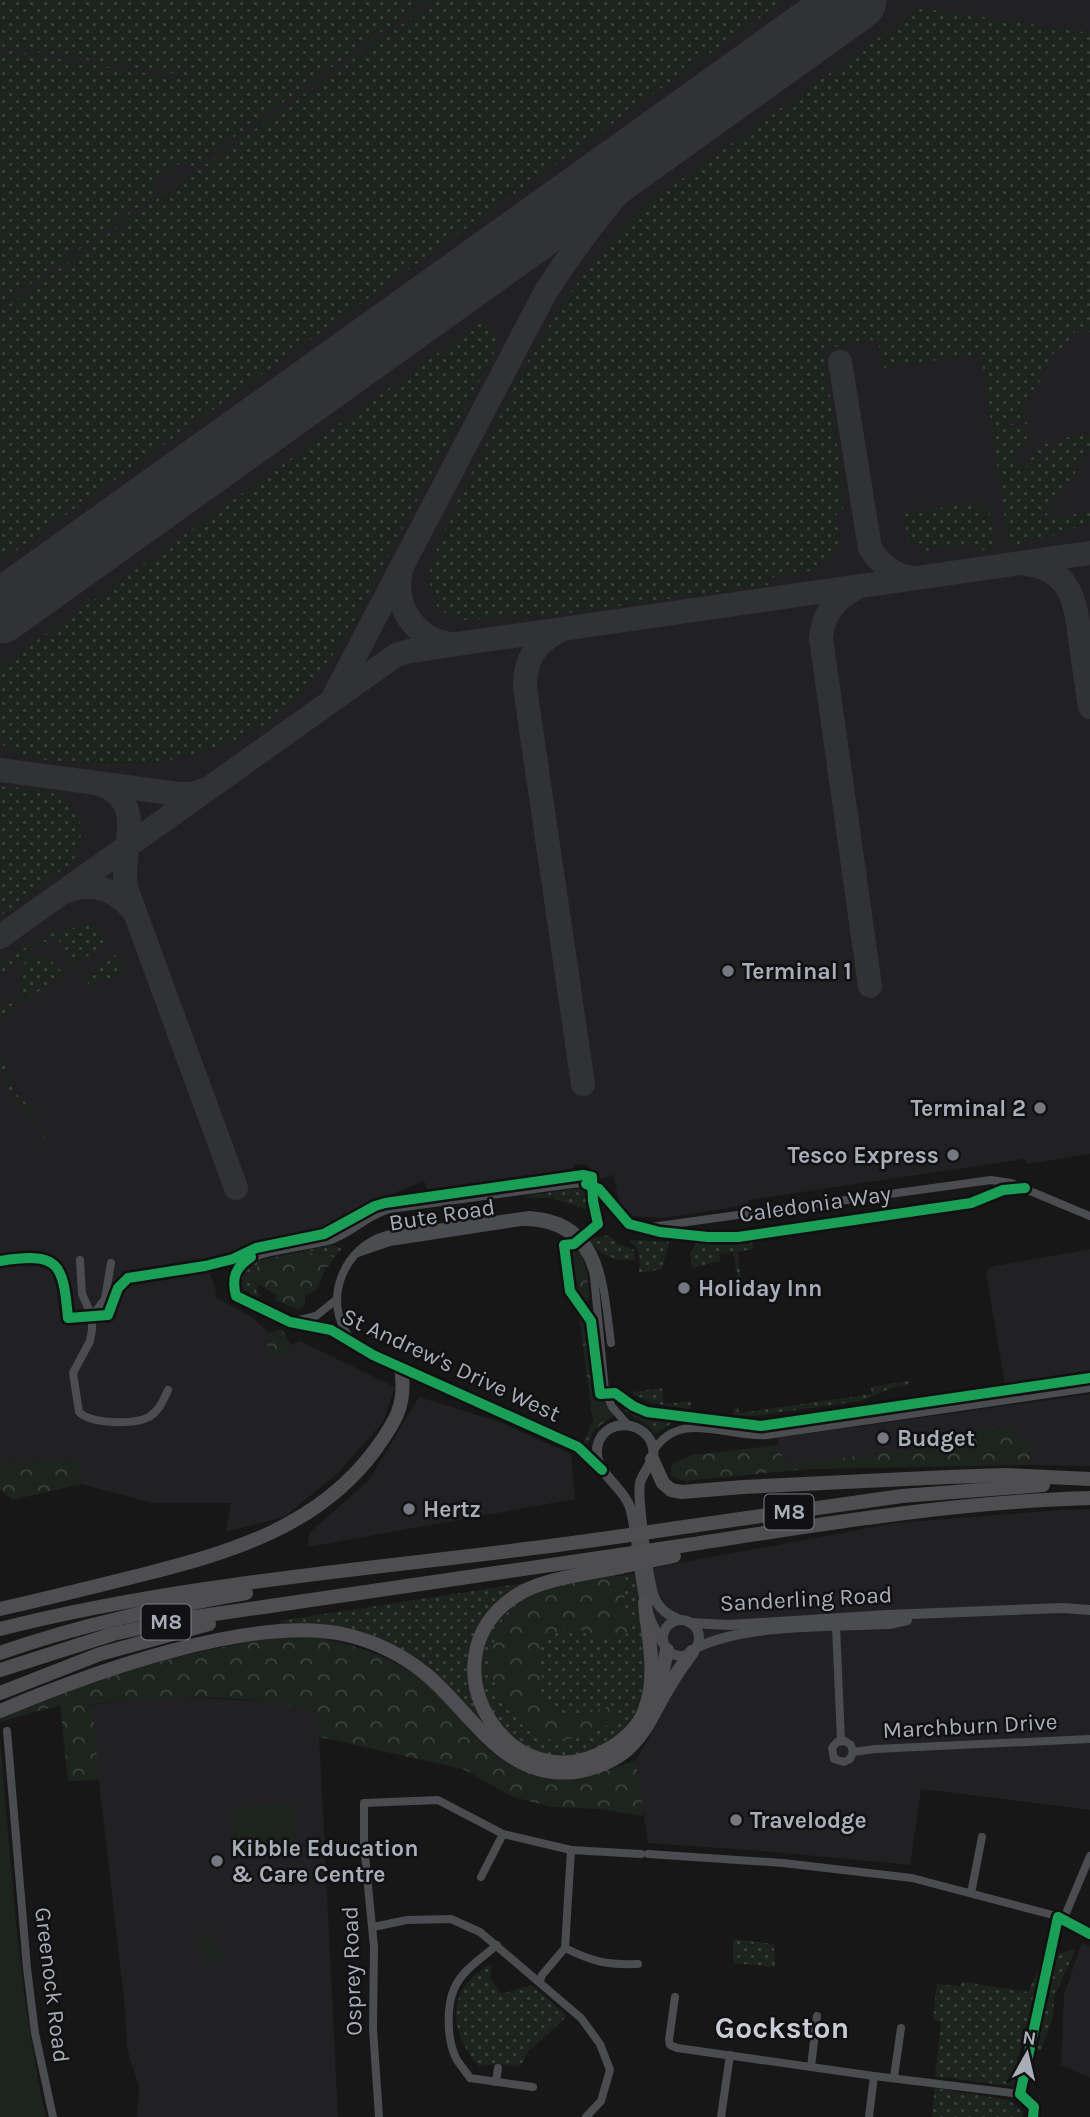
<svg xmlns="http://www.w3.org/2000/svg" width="1090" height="2117" font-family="Karla,sans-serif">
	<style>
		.built { fill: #212123 }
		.grass { fill: url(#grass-dots) }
		.forest { fill: url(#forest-crowns) }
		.park { fill: #1d241e }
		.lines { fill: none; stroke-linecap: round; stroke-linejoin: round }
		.taxiway { stroke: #313233; stroke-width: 24 }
		.runway { stroke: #313233; stroke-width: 63 }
		.minor { stroke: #4b4c50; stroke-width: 8 }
		.tertiary { stroke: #4b4c50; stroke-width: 10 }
		.trunk { stroke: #4e4e52; stroke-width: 14 }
		.motorway { stroke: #4e4e51; stroke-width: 14 }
		.motorway-bridge { stroke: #4e4e51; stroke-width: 14 }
		.cycleway-casing { stroke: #111113; stroke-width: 15 }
		.cycleway { stroke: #1a9f57; stroke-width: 10 }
		.poi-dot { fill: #757880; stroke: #111113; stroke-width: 2.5 }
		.labels { text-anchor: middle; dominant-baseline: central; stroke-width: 5; stroke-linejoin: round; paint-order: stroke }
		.shield { fill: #111113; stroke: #7b7e86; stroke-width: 2 }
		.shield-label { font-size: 21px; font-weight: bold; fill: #a8adb8 }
		.poi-label { font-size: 23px; font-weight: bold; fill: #a8adb8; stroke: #111113; text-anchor: start }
		.street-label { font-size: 23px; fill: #a8adb8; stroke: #111113 }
		.district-label { font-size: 30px; font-weight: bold; fill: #c9ccd4; stroke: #111113 }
	</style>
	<defs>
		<pattern id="grass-dots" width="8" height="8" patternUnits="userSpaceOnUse" patternTransform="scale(1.75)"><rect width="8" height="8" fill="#1d241e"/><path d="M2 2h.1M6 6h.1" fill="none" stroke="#3b413d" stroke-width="1.8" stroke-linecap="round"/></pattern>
		<pattern id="forest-crowns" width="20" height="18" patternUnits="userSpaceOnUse" patternTransform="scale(1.75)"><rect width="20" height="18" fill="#1d241e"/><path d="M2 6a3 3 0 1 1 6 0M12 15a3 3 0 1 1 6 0" fill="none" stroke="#3b413d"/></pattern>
	</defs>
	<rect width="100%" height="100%" fill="#171717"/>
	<!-- built -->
	<g class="built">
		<path d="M0,0H1090V1154L1026,1164L1024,1159L748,1200L749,1205L663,1218L630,1216L615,1202L618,1199L614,1175L598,1179L596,1172L584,1164L573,1165L574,1173L552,1176L551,1174L429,1193L424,1181L363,1206L319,1231L268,1240L205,1262L216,1289L215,1297L250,1316L269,1333L266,1342L283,1357L291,1345L300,1341L395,1387L383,1422L338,1473L284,1517L226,1532L231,1503H152L81,1484L79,1460L0,1463Z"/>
		<path d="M1090,1249V1376L1006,1390L986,1273L990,1267Z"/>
		<path d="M1090,1394V1466L1027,1465L1033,1454L917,1439L918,1449L785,1464L778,1445L777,1438Z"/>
		<path d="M419,1397L502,1423L571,1454L575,1499L308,1547L309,1533L369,1480Z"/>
		<path d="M1090,1509V1810L921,1789L910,1865L761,1851L648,1843L636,1760L659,1720L636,1571L895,1523L1060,1510Z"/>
		<path d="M150,1698H202L255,1701L288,1704L318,1713L338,2117H137L139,2087L127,2049L125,2008L91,1712V1705Z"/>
		<path d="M1082,1942L1090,1947V2078L1061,2065L1064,1995Z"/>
	</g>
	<!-- grass -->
	<g class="grass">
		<path d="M0,0H426L195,165L191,167L182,162L154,181L158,193L0,306V49L187,80L189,76L0,46Z"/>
		<path d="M436,0H782L761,17L0,562V311Z"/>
		<path d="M914,7L1090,33V332L1081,326L1076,330L1060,352L1056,350L1040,374L1043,376L1021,411L1029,417L1027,420L1029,422L1027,424L1009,419V423L1024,428L1032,434L1013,460L1025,468L1043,441L1049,445L1039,460L1043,462C1056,443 1065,432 1090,435V450L1045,518L1090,512V523L1038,540L1009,546L981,354L882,368L878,339L823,349L841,471L843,512L836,514L840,549L832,550L833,558L817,561L818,570L768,578V585L554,615L463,620L441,611L433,601L429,579L431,563L455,506L523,370L566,297L617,236L644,206L909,16Z"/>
		<path d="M483,321L493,328L497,343L493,355L363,604C341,647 314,687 275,717C237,748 162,766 113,766C101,766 88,763 76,762C50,760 19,761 0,742V667Z"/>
		<path d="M979,502L980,509L989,508L995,548L976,551L974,544L925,551L924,543L908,545L904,514Z"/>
		<path d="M0,786C17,788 39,788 55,794C84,806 88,840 71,863L0,916Z"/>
		<path d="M84,925H93L106,943L0,1019V1010L25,994C22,989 18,984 18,978C18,963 35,952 48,958C53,961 57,967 61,971L72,962L58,939L44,942L0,975V961L51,934Z"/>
		<path d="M115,955L127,972L89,986L85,976Z"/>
		<path d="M0,1052L14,1092L28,1105L48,1144L44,1145L40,1129L8,1090L0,1062Z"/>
		<path d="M573,1189L587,1190V1201L592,1211L552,1198H527V1196Z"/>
		<path d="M608,1235L618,1244L634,1250L635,1260C616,1262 598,1255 588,1239L591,1237L600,1238Z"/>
		<path d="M752,1238L753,1249L737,1252L741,1279L738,1281L733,1252L719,1254L720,1261L692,1268L690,1254L697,1241H733Z"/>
		<path d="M630,1240L669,1242L662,1269L639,1273C639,1261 643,1249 630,1243Z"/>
		<path d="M333,1245L342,1248L334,1258L324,1252L279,1258L250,1280L258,1286L256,1292L261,1295L258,1298L243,1290L240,1283L243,1270L251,1262Z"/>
		<path d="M909,1381V1385L892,1388L861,1401L753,1416L733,1415L735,1407H738L739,1413L872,1394L871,1387Z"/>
		<path d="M662,1388L664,1404L691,1401L690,1409L652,1403L633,1394V1392Z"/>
		<path d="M618,1397L640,1411L688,1419L672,1423L655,1434C644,1417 624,1417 615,1398Z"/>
		<path d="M636,1573L649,1674L638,1714L614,1740L579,1755L553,1756L530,1750L503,1731L483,1696L480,1659L490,1631L518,1601L544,1589Z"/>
		<path d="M525,1583C462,1622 454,1670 489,1732L429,1670L349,1628L321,1624L280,1625L279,1621Z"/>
		<path d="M733,1939L774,1944L775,1967L733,1963Z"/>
		<path d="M1076,1949L1054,1997L1053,2017L1041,2050L1029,2051L1026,2038L1017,2056L1019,2075L1018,2087L935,2076L941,2022L933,2019L937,1984L960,1986L963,1982L1028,1992L1044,1958Z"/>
		<path d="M492,1964L490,1977L501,1994L532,1985L567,2016L528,2052L520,2067L497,2064L479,2066C447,2031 446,1987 492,1964Z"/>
		<path d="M935,2088L1009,2100L1023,2112L1022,2117H932Z"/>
	</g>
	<!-- forest -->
	<g class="forest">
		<path d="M578,1249C588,1265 588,1282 589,1300L581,1303L572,1291L569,1250Z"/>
		<path d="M324,1252L334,1258L328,1267H326C319,1283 322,1289 305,1296V1304L299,1310L275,1300L277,1295L250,1280L248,1274C270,1255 297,1255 324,1252Z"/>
		<path d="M579,1316H584L590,1321L599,1394L613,1416L594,1430L587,1444H583L593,1421Z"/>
		<path d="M282,1329L291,1345L283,1357L270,1353L266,1342L269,1333Z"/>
		<path d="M1013,1425L1033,1454L1027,1465L808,1469L685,1481L670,1475L672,1464L692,1455L778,1445L785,1464L917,1449V1438Z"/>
		<path d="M79,1460L81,1484L12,1500L0,1489V1463Z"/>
		<path d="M615,1576C622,1586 625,1591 625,1603C626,1619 634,1620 624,1637C590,1653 579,1604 542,1644L539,1655L542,1678L539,1692L550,1707L568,1717L581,1716L596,1710L615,1705L619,1708C617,1722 605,1727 593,1732C549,1749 527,1739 504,1699C497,1688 489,1674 490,1660C492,1636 510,1604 532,1593C552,1583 592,1580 615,1576Z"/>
		<path d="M302,1635C341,1642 372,1648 407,1670C414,1674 423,1678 430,1684C447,1698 460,1719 475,1736C524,1789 574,1784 636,1760L644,1813L641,1816L600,1809L552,1807L513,1797L463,1769L319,1737L318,1713C245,1692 167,1696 92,1704L99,1780L68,1781L60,1705L0,1722V1715C97,1678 198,1645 302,1635Z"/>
	</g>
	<!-- park -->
	<g class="park">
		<path d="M0,1742C12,1867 18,1994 46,2117H0Z"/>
		<path d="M294,1804L296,1845L233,1849L231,1808Z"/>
		<path d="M208,1932L225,1955L212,1965L195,1943Z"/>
	</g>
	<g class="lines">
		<!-- taxiway -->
		<g class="taxiway">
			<path d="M825,22L838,8L841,0"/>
			<path d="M840,362L870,548C881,565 894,576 914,578"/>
			<path d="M1026,564C1074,569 1076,607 1081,646C1084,667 1087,687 1090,707"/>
			<path d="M401,571C393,606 415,639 450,644"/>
			<path d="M856,588C835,599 823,614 821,638L870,986"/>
			<path d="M559,631C535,643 524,661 525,688L583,1084"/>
			<path d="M335,694L545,293C572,251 601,212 634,175C656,151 682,130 706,108"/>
			<path d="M0,770L179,794H193L204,790"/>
			<path d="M96,783C151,799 119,848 126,888L236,1188"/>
			<path d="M67,891C92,881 118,890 133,911"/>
			<path d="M0,937L396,655L409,651L1090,553"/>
		</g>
		<!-- runway -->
		<path class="runway" d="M0,612L855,0"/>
		<!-- minor -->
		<g class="minor">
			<path d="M651,1227L991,1180L1011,1183L1090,1216"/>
			<path d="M358,1253L390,1242L521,1222C558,1221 586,1239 594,1276L605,1391L612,1407L627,1424"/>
			<path d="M80,1260L82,1294L92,1316V1330L90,1341L73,1373L79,1412C91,1424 134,1425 149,1417C159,1411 163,1401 168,1390"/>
			<path d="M0,1261L35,1258L48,1260"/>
			<path d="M92,1316L105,1299L111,1263"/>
			<path d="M296,1321L316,1316L337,1299"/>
			<path d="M350,1338C321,1301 344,1246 387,1235L529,1215C604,1219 603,1285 611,1343"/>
			<path d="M653,1452C678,1408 728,1438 767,1435L1090,1388"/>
			<path d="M600,1468L578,1447L373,1355L331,1330L290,1322L236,1296C233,1286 232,1272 239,1265C253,1251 307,1247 328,1241C350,1235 365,1216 390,1209L572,1184L584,1183L599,1189L629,1224L660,1232L708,1237H738L971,1203L1003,1190L1025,1188"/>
			<path d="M836,1627L841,1740"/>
			<path d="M7,1731L27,1968L35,2033L53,2117"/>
			<path d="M853,1752L851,1745L845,1741L837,1742L832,1748L834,1759L844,1762L850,1759L853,1752L875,1749L1090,1739"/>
			<path d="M571,1850L641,1854"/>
			<path d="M648,1854L783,1863L912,1878L1064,1918L1090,1934"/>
			<path d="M481,1877L503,1834"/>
			<path d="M971,1893L982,1837"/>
			<path d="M1064,1918L1090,1856"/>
			<path d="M373,1927L407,1920L451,1919L480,1932L581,2018L600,2044L610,2070L601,2101L586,2117"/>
			<path d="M497,1945C483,1957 462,1970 454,1989C446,2008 447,2042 457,2060C461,2066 466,2072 470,2078L533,2087"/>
			<path d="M565,1948C593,1962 607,1965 638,1964"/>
			<path d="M675,1997L669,2040L670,2045L677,2048L874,2076L1020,2094L1034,2107L1033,2117"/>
			<path d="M811,2067L817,2016"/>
			<path d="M894,2077L901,2028"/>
			<path d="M496,2082L498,2068"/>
			<path d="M379,2117L373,2029L374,1947L364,1845V1803L438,1800L503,1834L571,1850L565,1948L542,1975L540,1981"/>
			<path d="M721,2117L730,2055"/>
			<path d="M869,2117L874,2076"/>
		</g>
		<!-- tertiary -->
		<g class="tertiary">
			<circle cx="681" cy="1638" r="18"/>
			<path d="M690,1623L729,1625L887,1615L1063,1608L1090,1610"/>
			<path d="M663,1643C635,1604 642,1551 630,1507C622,1484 590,1471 598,1444C606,1416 648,1421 653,1448C656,1461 643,1471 640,1483C637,1497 649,1586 655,1599C660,1610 669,1615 679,1620"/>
			<path d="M696,1648C748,1623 830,1627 889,1624L907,1620"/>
		</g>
		<!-- trunk -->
		<g class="trunk">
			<path d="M0,1609C48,1598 97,1586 145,1574C232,1552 319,1526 375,1450C396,1421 407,1404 401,1368"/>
			<path d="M0,1711C88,1674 254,1613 347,1635C376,1642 404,1656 427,1675C475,1716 506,1784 581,1771C599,1767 619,1759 632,1745C650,1727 657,1704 671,1683C677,1672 685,1662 692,1652"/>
		</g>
		<!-- motorway -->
		<g class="motorway">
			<path d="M652,1459L663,1483L671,1490L682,1492L743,1487L948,1477L1005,1475L1090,1479"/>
			<path d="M677,1528L902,1496L1043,1485"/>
			<path d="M680,1546C816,1525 952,1502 1090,1498"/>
			<path d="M621,1567C589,1574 541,1578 514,1597C419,1662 512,1809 610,1748C624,1740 640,1725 645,1709C658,1676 648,1638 645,1603"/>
			<path d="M0,1629C201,1578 411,1567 616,1537"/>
			<path d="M0,1653C82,1624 161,1608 246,1593"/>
			<path d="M0,1670L113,1634L181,1619L619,1555"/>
			<path d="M655,1691L663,1669L667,1650"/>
			<path d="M0,1693L100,1654L209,1624"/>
		</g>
		<!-- motorway-bridge -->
		<g class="motorway-bridge">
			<path d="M616,1537L677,1528"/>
			<path d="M619,1555L680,1546"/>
			<path d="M621,1567L674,1556"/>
		</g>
		<defs>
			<g id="cycleway">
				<path d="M586,1184L599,1189L629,1224L660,1232L708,1237H738L971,1203L1003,1190L1025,1188"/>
				<path d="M251,1257C236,1267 231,1277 236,1296L290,1322L331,1330L373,1355L578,1447L602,1470"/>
				<path d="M0,1261C59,1252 63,1262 68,1318L108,1315L118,1288L128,1278L205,1266L233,1259L256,1248L324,1234L375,1206L385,1203L583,1175L592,1177L593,1201L598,1224L574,1244L564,1245L570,1291L591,1321L600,1394L615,1393L633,1406L647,1412L761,1426L1090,1378"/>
				<path d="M1033,2117L1034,2107L1020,2094L1058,1917L1090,1934"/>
			</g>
		</defs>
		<!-- cycleway casing -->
		<use href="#cycleway" class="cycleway-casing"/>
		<!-- cycleway -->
		<use href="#cycleway" class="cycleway"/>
	</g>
	<!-- markers -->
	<g class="poi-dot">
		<circle cx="728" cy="971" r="7"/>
		<circle cx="1040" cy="1108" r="7"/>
		<circle cx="953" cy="1155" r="7"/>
		<circle cx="684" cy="1288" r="7"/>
		<circle cx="883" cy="1438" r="7"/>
		<circle cx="409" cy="1509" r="7"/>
		<circle cx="736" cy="1820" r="7"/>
		<circle cx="217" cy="1861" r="7"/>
	</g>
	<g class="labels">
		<!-- shield labels -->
		<g class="shield">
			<rect x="764.5" y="1494.5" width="49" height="35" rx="5"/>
			<rect x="141.5" y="1604.5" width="49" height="35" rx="5"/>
		</g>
		<g class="shield-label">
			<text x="789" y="1512">M8</text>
			<text x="166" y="1622">M8</text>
		</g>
		<!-- poi labels -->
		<g class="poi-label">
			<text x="742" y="971">Terminal 1</text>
			<text x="1026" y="1108" text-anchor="end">Terminal 2</text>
			<text x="939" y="1155" text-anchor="end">Tesco Express</text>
			<text x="698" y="1288">Holiday Inn</text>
			<text x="897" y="1438">Budget</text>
			<text x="423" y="1509">Hertz</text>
			<text x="750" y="1820">Travelodge</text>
			<text x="231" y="1848">Kibble Education<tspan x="231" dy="26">&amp; Care Centre</tspan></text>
		</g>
		<!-- street labels -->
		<g class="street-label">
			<text transform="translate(815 1204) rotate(-8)">Caledonia Way</text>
			<text transform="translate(442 1215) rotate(-9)">Bute Road</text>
			<text transform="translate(451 1365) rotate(25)">St Andrew's Drive West</text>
			<text transform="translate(806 1599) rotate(-3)">Sanderling Road</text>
			<text transform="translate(970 1726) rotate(-3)">Marchburn Drive</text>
			<text transform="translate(352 1971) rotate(-92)">Osprey Road</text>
			<text transform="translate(52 1985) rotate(83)">Greenock Road</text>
		</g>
		<!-- district labels -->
		<g class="district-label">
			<text x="782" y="2028">Gockston</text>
		</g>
	</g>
	<!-- north arrow -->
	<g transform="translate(1027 2054) rotate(8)" stroke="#111113" stroke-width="5" paint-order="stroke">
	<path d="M0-5L12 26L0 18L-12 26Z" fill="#a8adb8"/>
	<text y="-10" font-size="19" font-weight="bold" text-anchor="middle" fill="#a8adb8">N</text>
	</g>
</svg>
